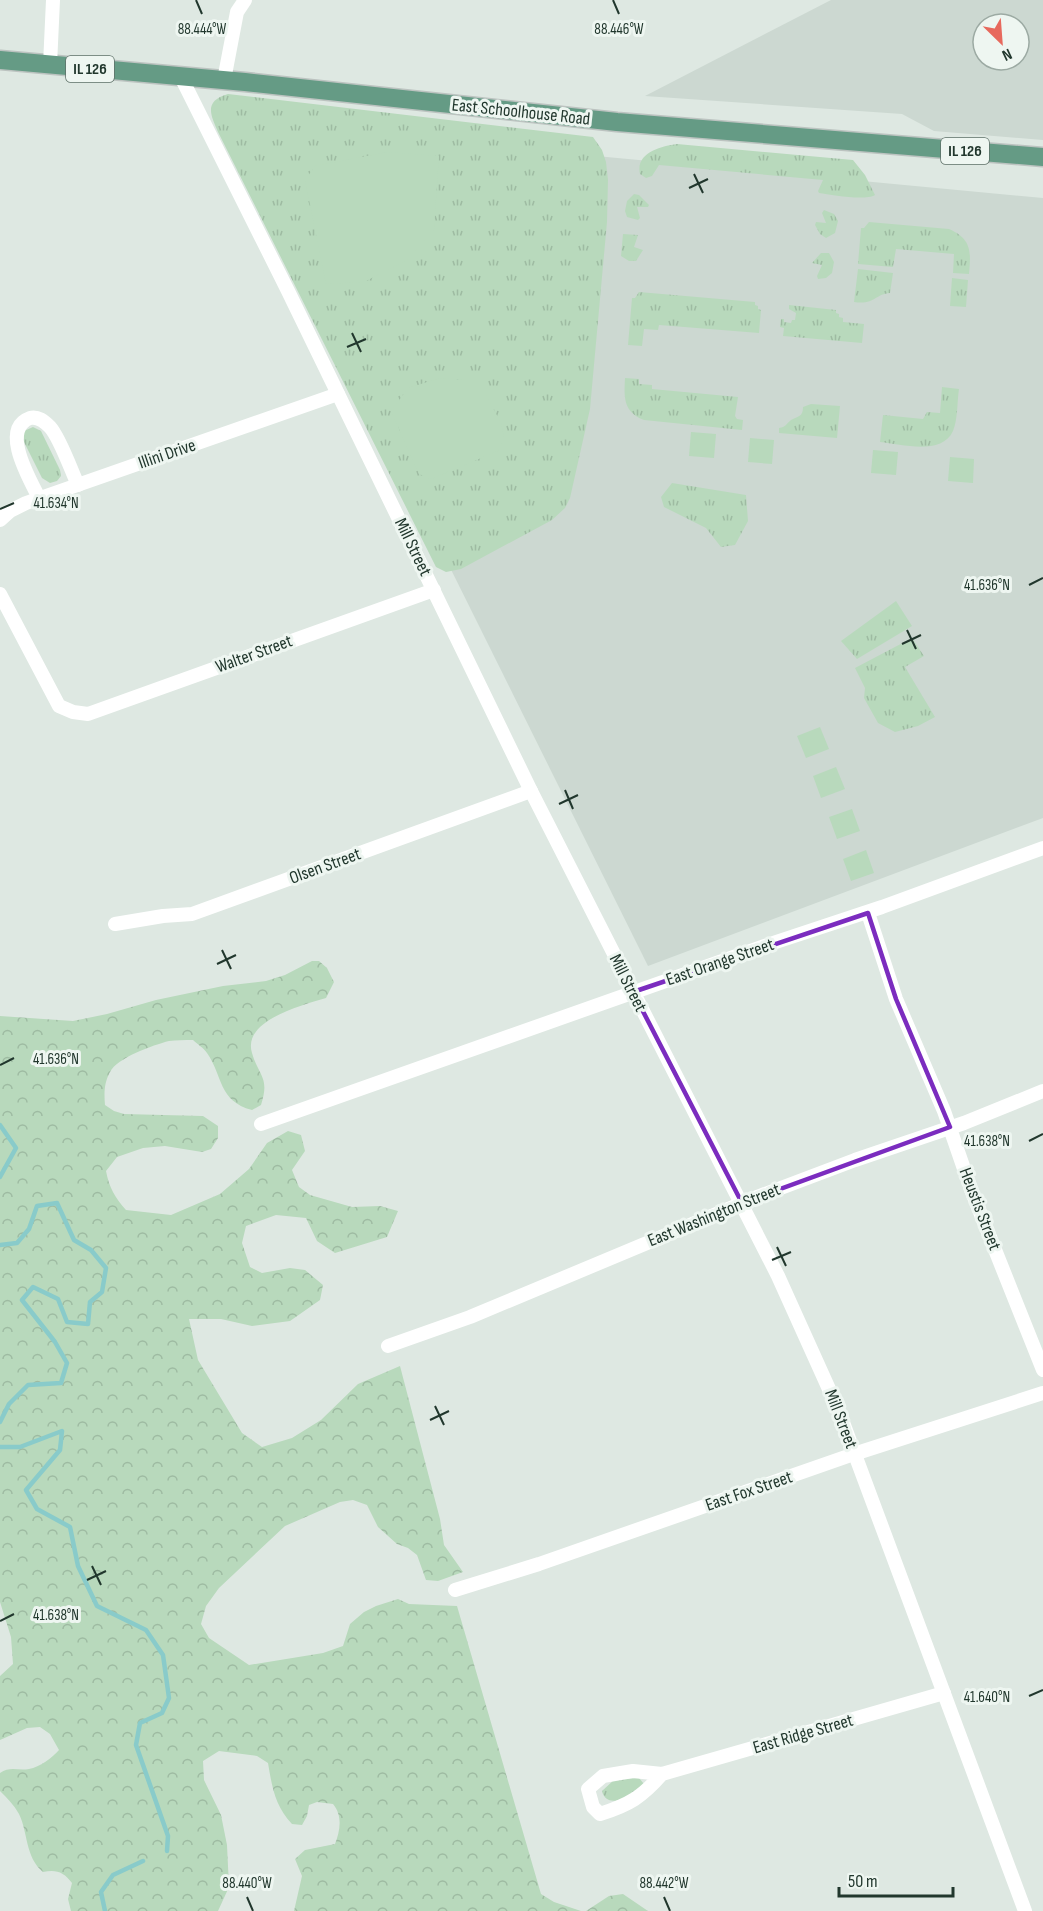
<svg xmlns="http://www.w3.org/2000/svg" width="1043" height="1911" font-family="'Sofia Sans Condensed',sans-serif">
	<style>
		.built { fill: #ccd8d1; fill-rule: evenodd }
		.grass { fill: url(#grass-tufts) }
		.forest { fill: url(#forest-crowns) }
		.pitch { fill: #b8d9bc }
		.lines { fill: none; stroke-linecap: round; stroke-linejoin: round }
		.stream { stroke: #89cbca; stroke-width: 4.5 }
		.primary-casing { stroke: #bcc3c0; stroke-width: 21 }
		.minor { stroke: #fff; stroke-width: 14 }
		.primary { stroke: #659b85; stroke-width: 18 }
		.marked { fill: none; stroke: #7b2cbf; stroke-width: 4.5; stroke-linejoin: round }
		.ticks { fill: none; stroke: #21372d; stroke-width: 2 }
		.labels { text-anchor: middle; dominant-baseline: central; stroke-width: 6; stroke-linejoin: round; paint-order: stroke }
		.shield { fill: #eef6f1; stroke: #5e7068; stroke-width: 1.5 }
		.shield-label { font-size: 16px; font-weight: bold; fill: #21372d }
		.street-label { font-size: 18px; fill: #21372d; stroke: #eef6f1 }
		.ticks-label { font-size: 15px; text-anchor: middle; fill: #21372d; stroke: #eef6f1; stroke-width: 6; stroke-linejoin: round; paint-order: stroke }
	</style>
	<defs>
		<pattern id="grass-tufts" width="24" height="20" patternUnits="userSpaceOnUse" patternTransform="scale(1.5)"><rect width="24" height="20" fill="#b8d9bc"/><path d="M3 7l-1-3M5 7V3M7 7l1-3M15 17l-1-3M17 17v-4M19 17l1-3" fill="none" stroke="#9ebba2"/></pattern>
		<pattern id="forest-crowns" width="20" height="18" patternUnits="userSpaceOnUse" patternTransform="scale(1.5)"><rect width="20" height="18" fill="#b8d9bc"/><path d="M2 6a3 3 0 1 1 6 0M12 15a3 3 0 1 1 6 0" fill="none" stroke="#9ebba2"/></pattern>
	</defs>
	<rect width="100%" height="100%" fill="#dee8e2"/>
	<!-- built -->
	<g class="built">
		<path d="M831,0H1043V140L934,131L902,114L645,96ZM983,24H1019V60H983Z"/>
		<path d="M245,123L1043,198V818L648,966L234,133Z"/>
	</g>
	<!-- grass -->
	<g class="grass">
		<path d="M228,94L593,137L602,150L606,162L608,180L607,222L590,409L570,498L565,508L552,520L461,569L446,572L436,567L218,132C210,114 204,101 228,94Z"/>
		<path d="M677,144L853,160L865,175L875,195C865,201 831,195 819,193L818,191L823,180L659,165L652,176L646,178L640,174C635,153 661,146 677,144Z"/>
		<path d="M634,194L639,195L649,205L648,207H637L640,218L638,220L627,217L625,211L627,201Z"/>
		<path d="M824,210L834,214L838,221L835,233L826,238L820,234L815,225L816,222L826,223L822,213Z"/>
		<path d="M869,222L949,229C972,239 971,252 969,274L953,273L954,254L896,249L893,267L858,264L861,228H864Z"/>
		<path d="M623,234L638,235L634,247L643,250L636,261H629L621,256Z"/>
		<path d="M821,253H829L834,262L832,273L826,278L818,279L817,276L822,265L812,263Z"/>
		<path d="M858,269L893,273L890,293C875,294 875,305 854,302Z"/>
		<path d="M952,278L968,280L966,307L950,306Z"/>
		<path d="M639,292L755,302V305L758,306V309L761,310L759,333L659,325L658,330L644,329L642,346L628,345L632,298H635Z"/>
		<path d="M789,305L836,310V313L839,314V317L843,318V322L864,324L862,343L783,336L784,328L780,327L781,319H784V322L791,323L792,320H795L796,313L789,309Z"/>
		<path d="M625,378L639,379V384L652,385V389L738,397L735,416L737,419L743,420L742,430L644,420C623,412 624,397 625,378Z"/>
		<path d="M942,387L959,389C957,402 958,419 953,431C942,456 901,444 880,442L883,415L923,419L927,412L940,413Z"/>
		<path d="M811,404L840,406L837,438L779,433V428C786,427 786,424 791,420C798,416 803,417 803,407Z"/>
		<path d="M33,427L41,431L60,470L61,476L57,481L50,483L42,478L23,440L24,431Z"/>
		<path d="M672,483L746,495L748,521L735,545L721,547L706,528L664,507L661,497Z"/>
		<path d="M896,601L912,626L857,659L841,641Z"/>
		<path d="M912,638L924,656L905,667L935,717L918,726L895,732L878,723L864,698L865,688L855,668Z"/>
		<path d="M639,1778L644,1784C636,1794 607,1812 602,1791L615,1779Z"/>
	</g>
	<!-- forest -->
	<g class="forest">
		<path d="M312,961H319L327,968L334,982L326,998C303,1005 242,1020 252,1053C259,1077 270,1077 261,1105L252,1110C218,1101 223,1076 207,1053C204,1048 197,1044 193,1040C185,1040 176,1040 169,1041C153,1045 117,1058 110,1072C104,1083 104,1093 105,1105L114,1111L124,1114L203,1116L218,1126V1138L211,1149L202,1152L165,1146L143,1148L117,1157L106,1171C109,1187 115,1198 126,1210L171,1215L220,1194L249,1169L267,1143L288,1131L301,1135L305,1151L292,1170L299,1187L310,1195L352,1207L380,1206L398,1211L387,1237L335,1253L317,1241L306,1218L276,1215L246,1226L242,1243L250,1267L262,1273L290,1268L305,1270L323,1285L320,1300L290,1321L252,1326L221,1319H189L198,1360L242,1433L262,1447L292,1438L321,1420L358,1384L400,1366L440,1519L444,1545L463,1572L438,1581L426,1580L417,1555L408,1548L397,1544L378,1527L367,1505L353,1500L340,1502L285,1526L219,1588L206,1606L201,1624L209,1638L249,1665L323,1653L343,1646L350,1624L364,1612L376,1606L398,1599L409,1604L457,1606L541,1894L554,1902L581,1911H294L302,1876L295,1859L305,1850L335,1844C340,1831 343,1816 333,1804L317,1802L309,1805L307,1816L302,1825L292,1824C275,1806 272,1787 268,1763L257,1756L219,1751L203,1761L204,1780L221,1815L227,1845L229,1887L218,1911H71L68,1899L72,1883C64,1872 56,1869 43,1872C25,1857 28,1832 19,1814C14,1805 7,1798 0,1791V1773C10,1766 18,1771 29,1769C40,1767 52,1758 59,1750L50,1734L40,1727L27,1728L0,1740V1676L13,1664L11,1637L0,1602V1016L73,1021L107,1014L156,1000L223,986L266,981L285,975Z"/>
		<path d="M623,1894L648,1911H586L609,1896Z"/>
	</g>
	<!-- pitch -->
	<g class="pitch">
		<path d="M387,152L439,156L434,230L407,260L364,282L326,284L305,180L315,166Z"/>
		<path d="M440,378L465,380L483,389L501,423L504,438L498,451L431,479L419,474L391,411L408,388Z"/>
		<path d="M691,432L716,434L714,458L689,456Z"/>
		<path d="M750,438L774,440L772,464L748,462Z"/>
		<path d="M873,450L898,452L896,475L871,473Z"/>
		<path d="M950,457L974,459L973,483L948,481Z"/>
		<path d="M820,727L829,749L806,758L797,736Z"/>
		<path d="M836,767L845,789L821,798L813,776Z"/>
		<path d="M852,809L860,831L837,839L829,817Z"/>
		<path d="M866,850L874,873L851,881L843,859Z"/>
	</g>
	<g class="lines">
		<!-- stream -->
		<g class="stream">
			<path d="M0,1125L16,1148L0,1177"/>
			<path d="M0,1245L17,1243L29,1229L37,1206L57,1203L74,1240L91,1250L106,1268L102,1292L90,1302L88,1324L67,1322L58,1299L33,1287L22,1300L55,1342L67,1363L61,1383L28,1385L9,1404L0,1422"/>
			<path d="M0,1447H20L62,1431L60,1450L26,1490L37,1509L70,1527L78,1566L97,1606L146,1630L163,1655L169,1698L162,1713L140,1723L136,1745L168,1836L167,1851"/>
			<path d="M105,1911L101,1892L113,1875L143,1861"/>
		</g>
		<defs>
			<path id="primary" d="M0,60L245,82L617,122L1043,157"/>
		</defs>
		<!-- primary casing -->
		<use href="#primary" class="primary-casing"/>
		<!-- minor -->
		<g class="minor">
			<path d="M50,65L53,0"/>
			<path d="M181,77L288,291L531,791L778,1276L838,1409L1025,1911"/>
			<path d="M224,80L237,12L245,0"/>
			<path d="M39,498C29,478 0,429 30,418C38,416 44,421 50,427C60,438 71,470 78,485"/>
			<path d="M0,520L10,511L26,503L338,394"/>
			<path d="M0,594L59,706L73,712L88,714L434,590"/>
			<path d="M868,913L896,999L944,1111L972,1192L1043,1370"/>
			<path d="M115,924L163,916L192,914L531,791"/>
			<path d="M261,1124L776,942L882,907L1043,848"/>
			<path d="M388,1346L470,1317L757,1197L855,1160L964,1123L1043,1091"/>
			<path d="M455,1590L539,1564L854,1454L1043,1393"/>
			<path d="M662,1774C642,1797 629,1805 600,1814L593,1807L588,1789L603,1776L633,1771L662,1774L944,1693"/>
		</g>
		<!-- primary -->
		<use href="#primary" class="primary"/>
	</g>
	<!-- marked area -->
	<path class="marked" d="M868,913L896,999L950,1127L742,1203L633,992Z"/>
	<!-- ticks -->
	<path class="ticks" d="M196,0L202,14M613,0L619,14M694,174L703,193M689,188L708,179M352,333L361,352M347,347L366,339M0,509L14,503M1029,585L1043,578M907,630L916,649M902,644L921,635M565,790L573,809M559,804L578,795M222,950L231,969M217,964L236,955M0,1065L14,1058M1029,1141L1043,1134M777,1247L786,1266M772,1260L791,1252M435,1406L444,1425M430,1420L449,1411M92,1566L101,1585M87,1580L106,1571M0,1621L14,1614M1029,1696L1043,1690M247,1897L253,1911M664,1897L670,1911"/>
	<g class="labels">
		<!-- shield labels -->
		<g class="shield">
			<rect x="66" y="56" width="48" height="26" rx="4.5"/>
			<rect x="941" y="138" width="48" height="26" rx="4.5"/>
		</g>
		<g class="shield-label">
			<text x="90" y="69">IL 126</text>
			<text x="965" y="151">IL 126</text>
		</g>
		<!-- street labels -->
		<g class="street-label">
			<text transform="translate(521 112) rotate(6)">East Schoolhouse Road</text>
			<text transform="translate(167 454) rotate(-19)">Illini Drive</text>
			<text transform="translate(413 547) rotate(64)">Mill Street</text>
			<text transform="translate(254 654) rotate(-20)">Walter Street</text>
			<text transform="translate(325 866) rotate(-20)">Olsen Street</text>
			<text transform="translate(720 962) rotate(-19)">East Orange Street</text>
			<text transform="translate(628 983) rotate(63)">Mill Street</text>
			<text transform="translate(980 1209) rotate(69)">Heustis Street</text>
			<text transform="translate(714 1215) rotate(-22)">East Washington Street</text>
			<text transform="translate(841 1419) rotate(69)">Mill Street</text>
			<text transform="translate(749 1491) rotate(-19)">East Fox Street</text>
			<text transform="translate(803 1734) rotate(-16)">East Ridge Street</text>
		</g>
	</g>
	<g class="ticks-label">
		<text x="202" y="34">88.444°W</text>
		<text x="619" y="34">88.446°W</text>
		<text x="56" y="508">41.634°N</text>
		<text x="987" y="590">41.636°N</text>
		<text x="56" y="1064">41.636°N</text>
		<text x="987" y="1146">41.638°N</text>
		<text x="56" y="1620">41.638°N</text>
		<text x="987" y="1702">41.640°N</text>
		<text x="247" y="1888">88.440°W</text>
		<text x="664" y="1888">88.442°W</text>
	</g>
	<!-- north arrow -->
	<g transform="translate(1001 42) rotate(155)"><circle r="28" fill="#eef6f1" stroke="#9caaa3" stroke-width="1.5"/>
	<path d="M0-4.5L10 22L0 15L-10 22Z" fill="#e7695d"/>
	<text y="-9" font-size="16" font-weight="bold" text-anchor="middle" fill="#21372d">N</text>
	</g>
	<!-- scale -->
	<path d="M839 1887v9h114v-9" fill="none" stroke="#21372d" stroke-width="3"/>
	<text x="848" y="1887" font-size="18" fill="#21372d" stroke="#eef6f1" stroke-width="4.5" paint-order="stroke">50 m</text>
</svg>
